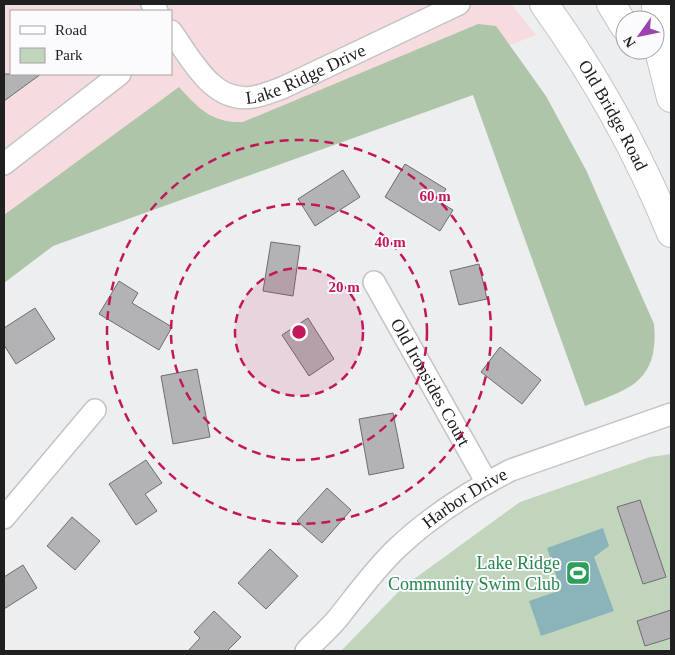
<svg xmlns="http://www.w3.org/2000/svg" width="675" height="655" font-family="'Times New Roman',serif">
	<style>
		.commercial { fill: #f7dcdf; fill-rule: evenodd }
		.green { fill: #c1d5bc }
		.forest { fill: #afc5aa }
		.water { fill: #8bb3ba }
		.building { fill: #b3b3b6; stroke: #6e6e70 }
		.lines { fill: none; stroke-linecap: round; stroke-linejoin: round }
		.minor-casing { stroke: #c4c4c7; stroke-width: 24 }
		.major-casing { stroke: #c4c4c7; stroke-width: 30 }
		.minor { stroke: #fff; stroke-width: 21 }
		.major { stroke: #fff; stroke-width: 28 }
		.ring { fill: none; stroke: #c2185b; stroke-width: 2.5; stroke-dasharray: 9 6 }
		.labels { text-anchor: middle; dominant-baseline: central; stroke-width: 4; stroke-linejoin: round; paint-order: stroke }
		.street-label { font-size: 18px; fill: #202021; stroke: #fbfbfe }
		.leisure-label { font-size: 18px; fill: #27864d; stroke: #fbfbfe; text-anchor: end }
		.centre { fill: #c2185b; stroke: #fbfbfe; stroke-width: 2.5 }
		.ring-label { font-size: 15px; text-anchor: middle; font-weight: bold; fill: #c2185b; stroke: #fbfbfe; stroke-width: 4; stroke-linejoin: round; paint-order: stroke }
	</style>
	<rect width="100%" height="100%" fill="#edeef0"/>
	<!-- commercial -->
	<path class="commercial" d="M4,4H511L536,35L206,163L4,227ZM11,11H171V74H11Z"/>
	<!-- green -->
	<path class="green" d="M671,454V651H341L403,587L520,502L650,457Z"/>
	<!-- forest -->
	<path class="forest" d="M478,24L496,26L546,96L586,170L654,324C659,381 631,389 585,406L473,95L53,246L4,283V215L179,87C199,109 212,123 243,122Z"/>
	<!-- water -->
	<path class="water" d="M603,528L609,546L594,557L614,611L541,636L529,601L561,590L547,548Z"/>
	<!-- building -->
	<g class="building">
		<path d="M4,74H41L4,101Z"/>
		<path d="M405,164L446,189L438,201L453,210L440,231L385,197Z"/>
		<path d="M343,170L360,197L315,226L298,199Z"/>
		<path d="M271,242L300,246L293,296L263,291Z"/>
		<path d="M479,264L487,299L459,305L450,271Z"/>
		<path d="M119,281L138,293L132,303L172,327L159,350L99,314Z"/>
		<path d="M35,308L55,339L16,364L4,345V328Z"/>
		<path d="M308,318L334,359L309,376L282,335Z"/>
		<path d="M500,347L541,380L522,404L481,372Z"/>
		<path d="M197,369L210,437L173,444L161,376Z"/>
		<path d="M393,413L404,468L369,475L359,419Z"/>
		<path d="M146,460L162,483L145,494L157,511L136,525L109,484Z"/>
		<path d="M327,488L351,510L322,543L297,521Z"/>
		<path d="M640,500L666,577L643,584L617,507Z"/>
		<path d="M72,517L100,541L75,570L47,546Z"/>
		<path d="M270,549L298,576L266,609L238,583Z"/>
		<path d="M23,565L37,588L4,609V577Z"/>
		<path d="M671,610V638L645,646L637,621Z"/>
		<path d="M214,611L241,637L227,651H188L200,638L194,632Z"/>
	</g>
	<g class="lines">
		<defs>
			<g id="minor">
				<path d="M152,4L157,11"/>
				<path id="s1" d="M171,31C191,58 212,104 253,97C262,96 273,91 282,88L459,4"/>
				<path d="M4,164L120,74"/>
				<path id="s2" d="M374,282L487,483"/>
				<path d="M4,518L95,410"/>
				<path id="s3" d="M306,651C316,640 328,630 338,618C357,594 375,569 397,548C431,516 470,491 511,470L671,414"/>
			</g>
			<g id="major">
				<path id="s4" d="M544,4C595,75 638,152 671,233"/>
				<path d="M611,4L625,27"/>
				<path d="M656,4L658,46L671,98"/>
			</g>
		</defs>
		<!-- minor casing -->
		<use href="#minor" class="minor-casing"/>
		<!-- major casing -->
		<use href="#major" class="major-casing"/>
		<!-- minor -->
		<use href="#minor" class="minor"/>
		<!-- major -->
		<use href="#major" class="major"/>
	</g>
	<!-- distance rings -->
	<circle cx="299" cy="332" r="64" fill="#c2185b" fill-opacity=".12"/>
	<g class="ring">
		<circle cx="299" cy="332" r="64"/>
		<circle cx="299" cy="332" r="128"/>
		<circle cx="299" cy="332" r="192"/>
	</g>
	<!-- icons -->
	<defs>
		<symbol id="stadium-square" viewBox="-11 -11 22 22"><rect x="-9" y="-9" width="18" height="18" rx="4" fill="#2e9e5b" stroke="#fbfbfe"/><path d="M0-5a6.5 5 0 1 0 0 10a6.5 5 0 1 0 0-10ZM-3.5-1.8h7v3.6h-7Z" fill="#fff"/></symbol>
	</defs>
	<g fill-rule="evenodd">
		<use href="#stadium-square" x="564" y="559" width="28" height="28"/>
	</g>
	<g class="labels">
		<!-- street labels -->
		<g class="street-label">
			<text stroke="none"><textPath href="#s1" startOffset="169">Lake Ridge Drive</textPath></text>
			<text stroke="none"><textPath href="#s4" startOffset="131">Old Bridge Road</textPath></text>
			<text stroke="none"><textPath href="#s2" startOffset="115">Old Ironsides Court</textPath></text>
			<text stroke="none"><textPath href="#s3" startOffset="222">Harbor Drive</textPath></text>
		</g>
		<!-- leisure labels -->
		<g class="leisure-label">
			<text x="560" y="563">Lake Ridge<tspan x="560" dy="21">Community Swim Club</tspan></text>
		</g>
	</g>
	<circle cx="299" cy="332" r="8" class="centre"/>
	<g class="ring-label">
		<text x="435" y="201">60 m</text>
		<text x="390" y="247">40 m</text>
		<text x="344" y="292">20 m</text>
	</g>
	<!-- border -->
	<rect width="675" height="655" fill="none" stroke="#202021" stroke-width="10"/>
	<!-- legend -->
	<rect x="10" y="10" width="162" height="65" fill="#fbfbfe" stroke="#a3a3a6"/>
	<rect x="20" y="26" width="25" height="8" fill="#ffffff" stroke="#a3a3a6"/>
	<text x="55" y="35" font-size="15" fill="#202021">Road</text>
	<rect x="20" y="48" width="25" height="15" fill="#c1d5bc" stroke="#a3a3a6"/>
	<text x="55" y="60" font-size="15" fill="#202021">Park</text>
	<!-- north arrow -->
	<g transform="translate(640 35) rotate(237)"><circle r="24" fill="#fbfbfe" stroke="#a3a3a6"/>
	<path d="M0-4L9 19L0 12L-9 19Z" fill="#9d43ae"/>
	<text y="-8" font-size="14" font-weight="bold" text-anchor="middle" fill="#202021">N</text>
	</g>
</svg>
